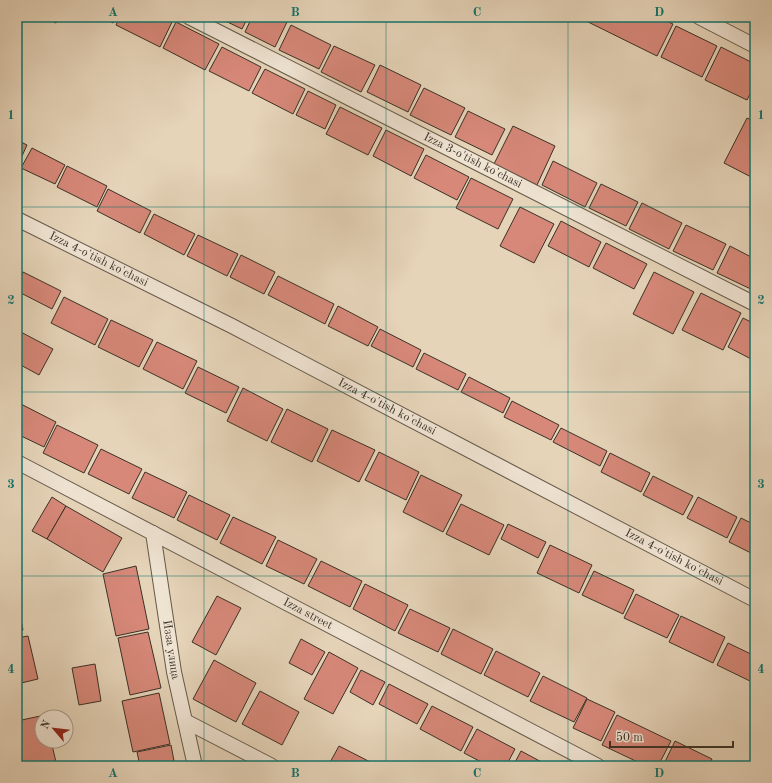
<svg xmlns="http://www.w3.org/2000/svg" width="772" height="783" font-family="'Old Standard TT',serif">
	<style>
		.building { fill: #d78879; stroke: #3a3126 }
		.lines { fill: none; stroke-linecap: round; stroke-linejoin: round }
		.minor-casing { stroke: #655a4b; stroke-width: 16 }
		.minor { stroke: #efe3d2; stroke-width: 14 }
		.grid { fill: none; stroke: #0f766e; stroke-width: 1; stroke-opacity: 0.55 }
		.labels { text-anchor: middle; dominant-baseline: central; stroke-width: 3; stroke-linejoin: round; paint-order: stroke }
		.street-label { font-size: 12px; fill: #3a3126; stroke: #efe3d2 }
		.neatline { fill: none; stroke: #0f766e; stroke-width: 1.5 }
		.grid-label { font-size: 13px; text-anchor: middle; font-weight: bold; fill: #0f766e }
	</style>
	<rect width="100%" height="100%" fill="#e6d4b9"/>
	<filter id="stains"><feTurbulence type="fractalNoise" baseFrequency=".005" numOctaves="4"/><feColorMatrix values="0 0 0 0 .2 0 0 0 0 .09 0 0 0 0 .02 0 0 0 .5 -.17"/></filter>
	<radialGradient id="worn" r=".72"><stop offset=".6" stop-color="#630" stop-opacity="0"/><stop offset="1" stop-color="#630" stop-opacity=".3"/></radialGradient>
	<!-- building -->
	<g class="building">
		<path d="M44,17H60L56,23Z"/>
		<path d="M102,17H116L113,23Z"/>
		<path d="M120,17H166L173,20L160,47L116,25Z"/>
		<path d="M217,17H248L242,29Z"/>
		<path d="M252,17H276L287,22L275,47L245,32Z"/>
		<path d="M578,17H657L673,24L657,56Z"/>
		<path d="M176,22L219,44L205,70L163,48Z"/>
		<path d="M291,25L331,45L319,69L279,50Z"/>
		<path d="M676,26L717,46L702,77L661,57Z"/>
		<path d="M334,46L375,65L361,92L321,72Z"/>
		<path d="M222,47L261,67L249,91L209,71Z"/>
		<path d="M721,47L755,64V84L747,100L705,80Z"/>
		<path d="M380,65L421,85L408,112L367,92Z"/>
		<path d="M265,69L305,89L293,114L252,93Z"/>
		<path d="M424,88L465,108L451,135L410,115Z"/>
		<path d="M308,91L336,105L325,129L296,115Z"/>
		<path d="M340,107L382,128L368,155L326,134Z"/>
		<path d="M468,111L505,129L492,155L455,137Z"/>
		<path d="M747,118L755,122V179L724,163Z"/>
		<path d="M513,126L555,146L537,185L494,164Z"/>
		<path d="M386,130L424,149L411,176L373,156Z"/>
		<path d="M17,140L27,145L17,167Z"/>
		<path d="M32,148L65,165L55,184L21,168Z"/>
		<path d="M426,155L469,177L457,200L414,178Z"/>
		<path d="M553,161L597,183L585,207L542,185Z"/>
		<path d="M67,166L107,186L97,207L57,187Z"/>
		<path d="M471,178L513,199L498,229L456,208Z"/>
		<path d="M601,184L638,202L626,226L589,208Z"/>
		<path d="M108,189L151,211L140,233L97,211Z"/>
		<path d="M755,200V212L750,210Z"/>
		<path d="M642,203L682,223L669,249L629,229Z"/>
		<path d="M520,207L554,224L534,263L500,246Z"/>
		<path d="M154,214L195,234L184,255L144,234Z"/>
		<path d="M561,221L601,242L589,267L548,246Z"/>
		<path d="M686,225L726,244L713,270L673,251Z"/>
		<path d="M198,235L238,254L227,276L187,256Z"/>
		<path d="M606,243L647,264L634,289L593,268Z"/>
		<path d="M730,246L755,259V291L717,273Z"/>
		<path d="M241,255L275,272L264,294L230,277Z"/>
		<path d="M23,272L61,291L52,309L17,291V284Z"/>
		<path d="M654,272L694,292L673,334L633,314Z"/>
		<path d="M278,276L334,304L325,324L268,295Z"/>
		<path d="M701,293L741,313L723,350L682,330Z"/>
		<path d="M64,297L108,319L95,345L51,323Z"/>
		<path d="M338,306L378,327L368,346L328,326Z"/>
		<path d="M743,318L755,324V361L728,347Z"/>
		<path d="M111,320L153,340L139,367L98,347Z"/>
		<path d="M380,329L421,350L413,367L371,346Z"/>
		<path d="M17,330L53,349L39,375L17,363Z"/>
		<path d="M157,342L197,361L183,389L143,369Z"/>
		<path d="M424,353L466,374L458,390L416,369Z"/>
		<path d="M198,367L239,387L226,413L185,393Z"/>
		<path d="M469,377L510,398L503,413L461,392Z"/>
		<path d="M243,388L283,409L267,441L227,421Z"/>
		<path d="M512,401L559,425L551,440L504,417Z"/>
		<path d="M17,402L56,422L44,447L17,434Z"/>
		<path d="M287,409L328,429L312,462L271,442Z"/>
		<path d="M57,425L98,445L84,473L43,453Z"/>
		<path d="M561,428L607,451L600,466L553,442Z"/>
		<path d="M332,430L375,450L359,482L317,461Z"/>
		<path d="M101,449L142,469L129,494L88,474Z"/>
		<path d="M379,452L419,472L406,500L365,480Z"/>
		<path d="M610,453L650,473L641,492L601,472Z"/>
		<path d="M145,472L187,492L174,518L132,498Z"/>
		<path d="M421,475L462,495L443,532L403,512Z"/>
		<path d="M653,476L693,496L683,515L643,495Z"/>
		<path d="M189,495L230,515L217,540L177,520Z"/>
		<path d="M52,497L66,506L47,539L32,531Z"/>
		<path d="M698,497L737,517L727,538L687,518Z"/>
		<path d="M461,504L504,525L489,555L446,534Z"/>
		<path d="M66,506L122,538L103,572L47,539Z"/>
		<path d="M233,517L276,537L262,564L220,543Z"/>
		<path d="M741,518L755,525V555L729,542Z"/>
		<path d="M508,524L546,542L538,558L501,539Z"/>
		<path d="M278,540L317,559L304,584L266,566Z"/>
		<path d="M550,545L592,565L579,593L537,573Z"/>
		<path d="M321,561L362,581L350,607L308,586Z"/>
		<path d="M136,566L149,629L116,636L103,574Z"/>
		<path d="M17,570L21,589H17Z"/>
		<path d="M594,571L634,590L623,614L582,595Z"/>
		<path d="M365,584L408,605L395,631L353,609Z"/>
		<path d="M636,594L679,615L667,638L624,618Z"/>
		<path d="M217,596L241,608L216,655L192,642Z"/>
		<path d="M17,600L23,630L17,631Z"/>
		<path d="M410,609L450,628L438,652L398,633Z"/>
		<path d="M681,616L725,637L713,663L669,642Z"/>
		<path d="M453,629L493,649L481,674L441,654Z"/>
		<path d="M148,632L161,688L130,695L118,638Z"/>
		<path d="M28,636L38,679L17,684V638Z"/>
		<path d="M301,639L325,652L312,675L289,663Z"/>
		<path d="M728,643L755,656V681L754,683L717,665Z"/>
		<path d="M496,651L540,673L528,697L484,675Z"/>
		<path d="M329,652L358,668L333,714L304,699Z"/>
		<path d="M214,660L256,683L236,722L193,699Z"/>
		<path d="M95,664L101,701L79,705L72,668Z"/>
		<path d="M361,670L385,682L373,705L350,692Z"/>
		<path d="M543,676L587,698L574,722L530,701Z"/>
		<path d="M389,684L428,704L417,724L379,704Z"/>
		<path d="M260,691L299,712L282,745L242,724Z"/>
		<path d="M159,693L170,744L133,752L122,701Z"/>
		<path d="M587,699L615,712L601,741L573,728Z"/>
		<path d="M432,706L473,727L461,751L420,729Z"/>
		<path d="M45,715L46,717H42V741H51L56,762L38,766H23L17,737V721Z"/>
		<path d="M617,715L671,741L658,766H646L602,745Z"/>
		<path d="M477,729L515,749L506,766H489L464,753Z"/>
		<path d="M675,741L712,759L709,766H663Z"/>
		<path d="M171,745L175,766H140L137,752Z"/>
		<path d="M339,746L378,766H328Z"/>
		<path d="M521,751L549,766H513Z"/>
	</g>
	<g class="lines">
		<defs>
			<g id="minor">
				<path id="s1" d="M189,17L755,304"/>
				<path d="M699,17L755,46"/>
				<path id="s2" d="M17,219L232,326L755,600"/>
				<path id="s3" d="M17,462L598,766"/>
				<path id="s4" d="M153,533L174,672L195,766"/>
				<path d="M185,721L272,766"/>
			</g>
		</defs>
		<!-- minor casing -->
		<use href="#minor" class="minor-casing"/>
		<!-- minor -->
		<use href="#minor" class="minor"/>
	</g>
	<!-- grid -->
	<path class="grid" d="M204,17V766M386,17V766M568,17V766M17,207H755M17,392H755M17,576H755"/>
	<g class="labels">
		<!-- street labels -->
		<g class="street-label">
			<text stroke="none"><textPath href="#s1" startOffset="318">Izza 3-o'tish ko'chasi</textPath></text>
			<text stroke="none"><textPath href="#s2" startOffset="91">Izza 4-o'tish ko'chasi</textPath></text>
			<text stroke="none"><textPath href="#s2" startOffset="415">Izza 4-o'tish ko'chasi</textPath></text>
			<text stroke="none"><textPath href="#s2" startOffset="739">Izza 4-o'tish ko'chasi</textPath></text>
			<text stroke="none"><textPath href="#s3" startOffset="328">Izza street</textPath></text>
			<text stroke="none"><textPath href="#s4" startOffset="118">Изза улица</textPath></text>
		</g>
	</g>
	<!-- margin -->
	<rect width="772" height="783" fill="none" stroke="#e6d4b9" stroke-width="44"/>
	<!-- north arrow -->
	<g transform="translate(54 729) rotate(298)"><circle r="19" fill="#efe3d2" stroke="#a79c8d"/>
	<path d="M0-3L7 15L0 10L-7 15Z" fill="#8f2418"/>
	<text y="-6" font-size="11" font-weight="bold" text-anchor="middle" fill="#3a3126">N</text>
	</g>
	<!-- scale -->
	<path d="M610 741v6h123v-6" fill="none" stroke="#3a3126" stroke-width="2"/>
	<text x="616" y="741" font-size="12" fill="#3a3126" stroke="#efe3d2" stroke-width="3" paint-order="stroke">50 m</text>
	<rect x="22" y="22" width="728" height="739" class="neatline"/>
	<g class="grid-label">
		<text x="113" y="16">A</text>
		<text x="295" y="16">B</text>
		<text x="477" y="16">C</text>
		<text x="659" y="16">D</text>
		<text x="11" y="119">1</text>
		<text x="761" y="119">1</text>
		<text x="11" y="304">2</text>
		<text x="761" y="304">2</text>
		<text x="11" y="488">3</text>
		<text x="761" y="488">3</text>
		<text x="11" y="673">4</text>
		<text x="761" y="673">4</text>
		<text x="113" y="777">A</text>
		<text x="295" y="777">B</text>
		<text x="477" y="777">C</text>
		<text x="659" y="777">D</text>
	</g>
	<rect width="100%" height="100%" filter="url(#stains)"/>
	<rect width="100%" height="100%" fill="url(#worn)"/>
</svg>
